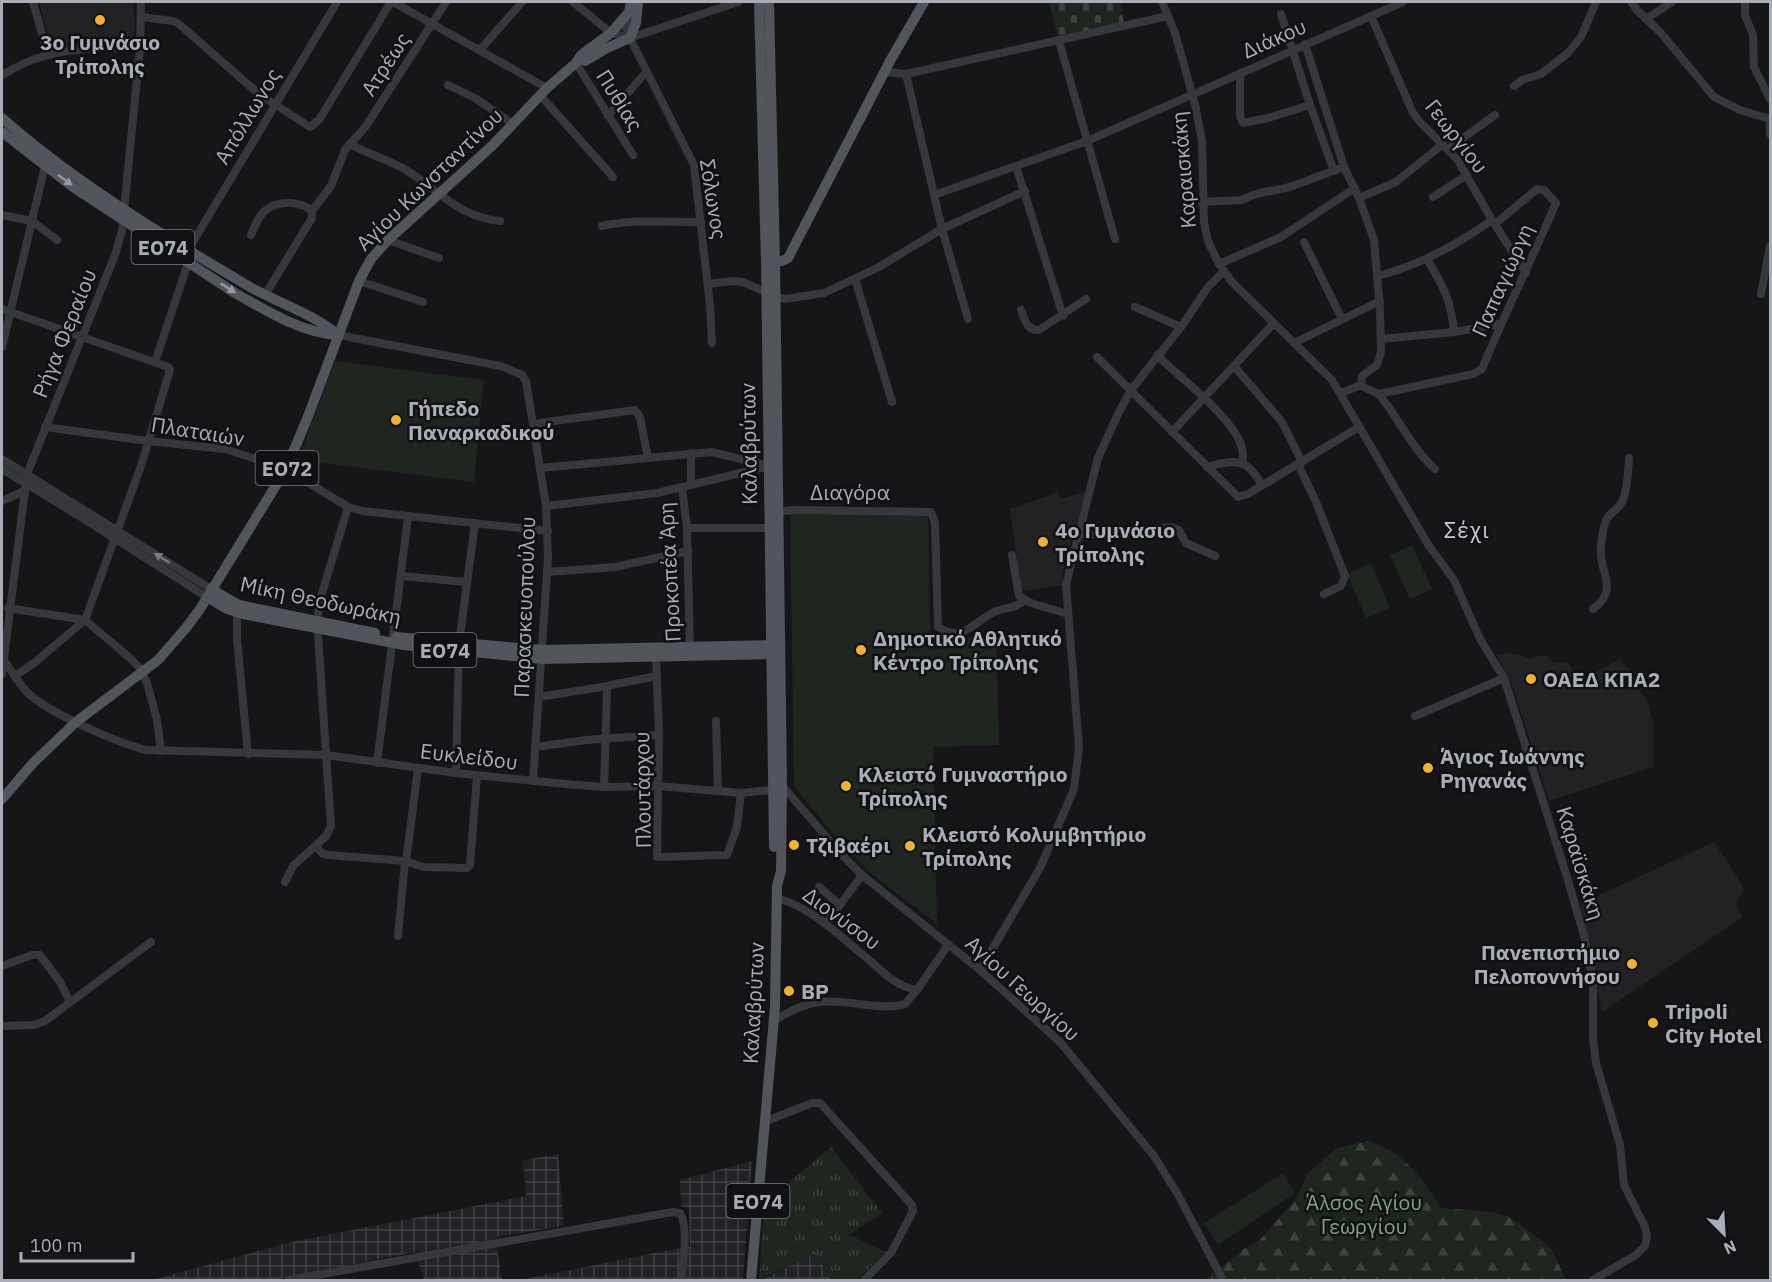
<svg xmlns="http://www.w3.org/2000/svg" width="1772" height="1282" font-family="'IBM Plex Sans',sans-serif">
	<style>
		.built { fill: #222225 }
		.industrial { fill: url(#industrial-grid) }
		.grass { fill: url(#grass-tufts) }
		.forest { fill: url(#forest-firs) }
		.cemetery { fill: url(#cemetery-stones) }
		.garden { fill: #1e261f }
		.lines { fill: none; stroke-linecap: round; stroke-linejoin: round }
		.minor { stroke: #37383d; stroke-width: 8 }
		.major { stroke: #53555c; stroke-width: 10 }
		.oneway { fill: #979ba6 }
		.oneway2 { fill: #757881 }
		.poi-dot { fill: #f2b134; stroke: #111113; stroke-width: 2 }
		.labels { text-anchor: middle; dominant-baseline: central; stroke-width: 5; stroke-linejoin: round; paint-order: stroke }
		.shield { fill: #111113; stroke: #7b7e86; stroke-width: 1.5 }
		.shield-label { font-size: 20px; font-weight: bold; fill: #a8adb8 }
		.street-label { font-size: 21px; fill: #a8adb8; stroke: #111113 }
		.poi-label { font-size: 21px; font-weight: bold; fill: #a8adb8; stroke: #111113; text-anchor: start }
		.park-label { font-size: 21px; fill: #7fa381; stroke: #111113 }
		.neighbourhood-label { font-size: 22px; letter-spacing: 1.5px; fill: #c9ccd4; stroke: #111113 }
	</style>
	<defs>
		<pattern id="industrial-grid" width="8" height="8" patternUnits="userSpaceOnUse" patternTransform="scale(1.5)"><rect width="8" height="8" fill="#222225"/><path d="M0 4h8M4 0v8" fill="none" stroke="#3f3f43"/></pattern>
		<pattern id="grass-tufts" width="24" height="20" patternUnits="userSpaceOnUse" patternTransform="scale(1.5)"><rect width="24" height="20" fill="#1e261f"/><path d="M3 7l-1-3M5 7V3M7 7l1-3M15 17l-1-3M17 17v-4M19 17l1-3" fill="none" stroke="#3c433d"/></pattern>
		<pattern id="forest-firs" width="22" height="20" patternUnits="userSpaceOnUse" patternTransform="scale(1.5)"><rect width="22" height="20" fill="#1e261f"/><path d="M5 1l3.5 6h-7zM16 11l3.5 6h-7z" fill="#3c433d"/></pattern>
		<pattern id="cemetery-stones" width="16" height="16" patternUnits="userSpaceOnUse" patternTransform="scale(1.5)"><rect width="16" height="16" fill="#1e261f"/><path d="M2 7V4a2 2 0 0 1 4 0v3zM10 15v-3a2 2 0 0 1 4 0v3z" fill="#3c433d"/></pattern>
	</defs>
	<rect width="100%" height="100%" fill="#161618"/>
	<!-- built -->
	<g class="built">
		<path d="M39,2H133L135,29L133,42L52,49Z"/>
		<path d="M1086,491L1062,574L1063,585L1021,591L1010,509L1058,492L1061,499Z"/>
		<path d="M1509,653L1520,655L1530,659L1537,656H1547L1555,663L1567,662L1574,671L1579,675L1598,671L1619,659L1632,672L1635,686L1648,701L1653,722V767L1549,801L1511,681L1496,655Z"/>
		<path d="M1714,842L1744,888L1735,905L1743,917L1602,1012L1580,904Z"/>
	</g>
	<!-- industrial -->
	<g class="industrial">
		<path d="M558,1154L564,1226L495,1237L502,1280H424L415,1252L273,1280H152L291,1242L526,1196L523,1160Z"/>
		<path d="M752,1161L743,1280H520L690,1246L689,1209L681,1206L680,1180Z"/>
		<path d="M816,1253L831,1280H761Z"/>
	</g>
	<!-- grass -->
	<path class="grass" d="M831,1147L882,1213L849,1235L886,1252L857,1280H831L816,1253L759,1280L764,1209L786,1204L783,1187Z"/>
	<!-- forest -->
	<path class="forest" d="M1369,1141C1406,1154 1420,1176 1441,1208L1491,1212L1508,1216L1551,1248L1566,1280H1205L1244,1249L1260,1240L1296,1199L1308,1173L1337,1148Z"/>
	<!-- cemetery -->
	<path class="cemetery" d="M1049,2H1120L1124,23L1058,37Z"/>
	<!-- garden -->
	<g class="garden">
		<path d="M335,361L484,380L474,482L298,460Z"/>
		<path d="M928,513L930,639L996,637L999,745L933,747L937,924L868,871L835,836L794,786L790,514Z"/>
		<path d="M1412,545L1432,589L1410,599L1390,555Z"/>
		<path d="M1371,563L1390,608L1366,618L1347,574Z"/>
		<path d="M1283,1173L1295,1193L1218,1245L1204,1223Z"/>
	</g>
	<g class="lines">
		<!-- minor -->
		<g class="minor">
			<path d="M33,2L48,55"/>
			<path d="M393,2L547,88"/>
			<path d="M573,2L611,33L630,38"/>
			<path d="M1162,2L1175,33L1195,104L1202,141L1204,222L1208,241L1218,262L1232,282L1332,380L1429,546L1454,580L1480,639L1504,678L1567,877L1584,936L1593,980V1039L1596,1063L1620,1145L1624,1185L1645,1227L1647,1237L1645,1246L1636,1255L1593,1280"/>
			<path d="M1631,2L1637,10L1661,33L1714,97L1740,110L1770,119"/>
			<path d="M1745,2V15L1753,35L1754,67L1770,99"/>
			<path d="M630,10L626,28L630,38L694,165L710,306L712,343"/>
			<path d="M1281,14L1310,105L1334,171"/>
			<path d="M1371,16L1413,113L1420,122L1457,159L1492,220L1526,273"/>
			<path d="M141,17L173,21L179,24L259,94L310,127L319,120L391,2"/>
			<path d="M1646,19L1672,2"/>
			<path d="M630,38L738,2"/>
			<path d="M1059,41L1115,239"/>
			<path d="M1305,44L1344,167L1359,198L1374,240L1380,310L1381,352L1377,365L1362,376L1361,385"/>
			<path d="M480,50L522,2"/>
			<path d="M576,63L633,155"/>
			<path d="M885,72L906,74L1168,16"/>
			<path d="M1240,73V116L1243,123L1268,118L1310,105"/>
			<path d="M906,74L942,229L968,319"/>
			<path d="M2,75C14,68 27,61 41,57C65,49 115,46 140,48"/>
			<path d="M448,85L475,98L513,124"/>
			<path d="M1514,86L1522,80L1541,74L1568,53L1581,37L1596,2"/>
			<path d="M540,95L613,177"/>
			<path d="M608,116L646,72"/>
			<path d="M1770,118V134"/>
			<path d="M350,144C368,154 389,160 406,170C439,190 458,217 500,221"/>
			<path d="M1448,149L1495,115"/>
			<path d="M1016,166L1063,316"/>
			<path d="M934,195L1087,141L1403,2"/>
			<path d="M1433,197L1467,175"/>
			<path d="M1359,198L1396,182L1443,144"/>
			<path d="M1202,202L1241,200L1256,194L1290,187L1338,169"/>
			<path d="M312,211L331,186L345,150L366,126L446,2"/>
			<path d="M2,215L32,221L57,240"/>
			<path d="M602,226C634,219 669,222 701,222"/>
			<path d="M251,235C255,226 258,216 266,210C278,200 301,201 312,211V218L265,295"/>
			<path d="M388,240L439,258"/>
			<path d="M1304,242L1342,319"/>
			<path d="M1427,259C1443,286 1451,299 1454,332"/>
			<path d="M1219,264L1281,237L1355,188"/>
			<path d="M1378,276C1420,265 1457,245 1492,220"/>
			<path d="M855,279L892,402"/>
			<path d="M359,281L423,302"/>
			<path d="M708,284L733,281L743,282L774,296L785,299L824,293L877,268L942,229L1025,191"/>
			<path d="M1761,294L1770,246"/>
			<path d="M1135,307L1181,327"/>
			<path d="M2,309L168,367L170,370L141,466L85,620L34,663L15,676"/>
			<path d="M1021,310C1025,320 1027,331 1039,330L1086,299"/>
			<path d="M338,335L501,366L522,375L526,381L546,506L548,558L533,781"/>
			<path d="M1381,339L1454,332L1500,324"/>
			<path d="M1294,343L1380,301"/>
			<path d="M2,347L45,166"/>
			<path d="M1157,355C1181,379 1229,414 1241,444C1243,450 1243,457 1243,463"/>
			<path d="M1097,357L1238,497L1248,494L1359,427"/>
			<path d="M155,362L188,263V250L337,2"/>
			<path d="M1234,366L1282,422L1302,462"/>
			<path d="M1361,385C1367,391 1376,390 1381,397C1400,420 1412,449 1435,469"/>
			<path d="M1341,393L1361,385"/>
			<path d="M1379,394L1473,374L1482,369C1505,313 1532,259 1556,203L1544,190L1537,189L1495,224"/>
			<path d="M533,424L635,410L640,417L648,458"/>
			<path d="M45,427L148,441L225,449L286,469L348,507L362,511L548,531"/>
			<path d="M1172,432L1274,323"/>
			<path d="M691,453V484"/>
			<path d="M2,459L211,589"/>
			<path d="M1298,464L1316,502L1345,576L1341,586L1324,594"/>
			<path d="M1207,467C1235,459 1247,458 1262,485"/>
			<path d="M541,468L712,452L765,465"/>
			<path d="M2,469L81,517L207,597"/>
			<path d="M682,487L687,528L690,651"/>
			<path d="M2,501L24,491"/>
			<path d="M546,506L657,493L774,465"/>
			<path d="M772,512L794,510L931,512L935,523L938,627C962,644 975,621 994,612C1003,608 1017,608 1025,600"/>
			<path d="M687,528H769"/>
			<path d="M1079,534L1102,535L1171,527L1179,530L1186,543L1215,556"/>
			<path d="M1012,555L1019,596L1031,603L1068,614"/>
			<path d="M548,572L615,567L688,551"/>
			<path d="M401,576L467,582"/>
			<path d="M8,608L85,620L130,658L140,668L147,683L157,720L161,751"/>
			<path d="M1593,609C1621,588 1597,571 1601,545C1602,537 1603,524 1608,517C1612,511 1620,508 1623,500C1628,486 1628,472 1629,458"/>
			<path d="M237,613V639L248,754"/>
			<path d="M656,657L659,735L657,857L727,855L737,827L741,793"/>
			<path d="M4,660C12,671 19,685 29,694C49,713 120,744 147,750L326,755L456,773L566,784L604,787L658,786L741,793L773,790"/>
			<path d="M2,674L27,474L115,255L122,231L140,48L141,2"/>
			<path d="M539,697L608,686"/>
			<path d="M1415,716L1504,678"/>
			<path d="M716,721L718,791"/>
			<path d="M535,747L586,740L659,735"/>
			<path d="M377,763L408,517"/>
			<path d="M456,773L459,643L475,523"/>
			<path d="M779,782L842,855L862,875L980,970L1060,1042L1154,1156L1177,1193L1223,1280"/>
			<path d="M604,787L607,688L611,685L657,676"/>
			<path d="M316,847L323,854L329,855L405,861L423,867L467,868L470,865L477,776"/>
			<path d="M406,862L418,768"/>
			<path d="M285,882L293,866L326,836L331,826L317,621L320,600L348,507"/>
			<path d="M819,887L840,905"/>
			<path d="M777,898C810,907 837,933 863,955C882,970 892,985 917,990"/>
			<path d="M826,924L862,875"/>
			<path d="M398,936L405,861"/>
			<path d="M2,966L32,955H40L60,982L70,1002"/>
			<path d="M980,970L1040,868L1074,789L1079,747L1066,585L1098,458L1118,414L1131,390L1181,327L1208,287L1224,271"/>
			<path d="M773,1022C809,997 825,1000 867,1005C879,1006 893,1008 905,1004L917,990L948,945"/>
			<path d="M2,1026L34,1025L45,1021L151,942"/>
			<path d="M764,1122L812,1103H820L912,1205L913,1211L891,1253L864,1280"/>
			<path d="M289,1280L673,1212L680,1213C689,1228 683,1263 681,1280"/>
		</g>
		<!-- major -->
		<g class="major">
			<path d="M759,2L766,262L774,847"/>
			<path d="M585,61L607,48L630,38L636,23L638,2"/>
			<path d="M2,118C77,184 164,236 250,287C278,303 314,314 338,335"/>
			<path d="M2,132L73,187L235,293C267,311 301,333 338,335"/>
			<path d="M769,262L782,261L788,258L890,61L924,2"/>
			<path d="M211,589L239,605L375,633"/>
			<path d="M207,597L227,609L243,614L404,645L542,659L776,654"/>
			<path d="M396,637L542,650L776,645"/>
			<path d="M2,799L34,762L76,722L158,660L186,628L200,609L286,469L307,419L359,281L371,259L388,240L493,145L547,88L576,63L581,55L611,33L629,12L631,2"/>
			<path d="M751,1280L775,1007L777,886L781,871L782,784L775,262L769,2"/>
		</g>
	</g>
	<!-- one-way arrows -->
	<defs><path id="oneway-solid" d="M-6-.8H1V-3.2L6.5 0L1 3.2V.8H-6Z" transform="scale(1.5)"/></defs>
	<g class="oneway">
		<use href="#oneway-solid" transform="translate(65 180) rotate(37)"/>
		<use href="#oneway-solid" transform="translate(228 288) rotate(32)"/>
	</g>
	<use class="oneway2" href="#oneway-solid" transform="translate(162 558) rotate(-148)"/>
	<!-- markers -->
	<g class="poi-dot">
		<circle cx="100" cy="20" r="6"/>
		<circle cx="396" cy="420" r="6"/>
		<circle cx="1043" cy="542" r="6"/>
		<circle cx="861" cy="650" r="6"/>
		<circle cx="1531" cy="679" r="6"/>
		<circle cx="1428" cy="768" r="6"/>
		<circle cx="846" cy="786" r="6"/>
		<circle cx="794" cy="845" r="6"/>
		<circle cx="910" cy="846" r="6"/>
		<circle cx="1632" cy="964" r="6"/>
		<circle cx="789" cy="991" r="6"/>
		<circle cx="1653" cy="1023" r="6"/>
	</g>
	<g class="labels">
		<!-- shield labels -->
		<g class="shield">
			<rect x="131.5" y="230" width="63" height="34" rx="4.5"/>
			<rect x="255.5" y="451" width="63" height="34" rx="4.5"/>
			<rect x="413.5" y="633" width="63" height="34" rx="4.5"/>
			<rect x="726.5" y="1184" width="63" height="34" rx="4.5"/>
		</g>
		<g class="shield-label">
			<text x="163" y="247">ΕΟ74</text>
			<text x="287" y="468">ΕΟ72</text>
			<text x="445" y="650">ΕΟ74</text>
			<text x="758" y="1201">ΕΟ74</text>
		</g>
		<!-- street labels -->
		<g class="street-label">
			<text transform="translate(1274 38) rotate(-24)">Διάκου</text>
			<text transform="translate(385 64) rotate(-57)">Ατρέως</text>
			<text transform="translate(620 100) rotate(58)">Πυθίας</text>
			<text transform="translate(247 116) rotate(-59)">Απόλλωνος</text>
			<text transform="translate(1457 136) rotate(52)">Γεωργίου</text>
			<text transform="translate(1183 170) rotate(-95)">Καραισκάκη</text>
			<text transform="translate(429 179) rotate(-44)">Αγίου Κωνσταντίνου</text>
			<text transform="translate(714 199) rotate(81)">Σόλωνος</text>
			<text transform="translate(1502 280) rotate(-66)">Παπαγιώργη</text>
			<text transform="translate(64 333) rotate(-68)">Ρήγα Φεραίου</text>
			<text transform="translate(198 431) rotate(9)">Πλαταιών</text>
			<text transform="translate(748 444) rotate(-91)">Καλαβρύτων</text>
			<text x="850" y="492">Διαγόρα</text>
			<text transform="translate(669 572) rotate(-93)">Προκοπέα Άρη</text>
			<text transform="translate(321 600) rotate(12)">Μίκη Θεοδωράκη</text>
			<text transform="translate(524 607) rotate(-88)">Παρασκευοπούλου</text>
			<text transform="translate(469 756) rotate(7)">Ευκλείδου</text>
			<text transform="translate(642 790) rotate(-91)">Πλουτάρχου</text>
			<text transform="translate(1581 863) rotate(73)">Καραϊσκάκη</text>
			<text transform="translate(842 918) rotate(36)">Διονύσου</text>
			<text transform="translate(1023 988) rotate(42)">Αγίου Γεωργίου</text>
			<text transform="translate(753 1003) rotate(-87)">Καλαβρύτων</text>
		</g>
		<!-- poi labels -->
		<g class="poi-label">
			<text x="100" y="42" text-anchor="middle">3ο Γυμνάσιο<tspan x="100" dy="24">Τρίπολης</tspan></text>
			<text x="408" y="408">Γήπεδο<tspan x="408" dy="24">Παναρκαδικού</tspan></text>
			<text x="1055" y="530">4ο Γυμνάσιο<tspan x="1055" dy="24">Τρίπολης</tspan></text>
			<text x="873" y="638">Δημοτικό Αθλητικό<tspan x="873" dy="24">Κέντρο Τρίπολης</tspan></text>
			<text x="1543" y="679">ΟΑΕΔ ΚΠΑ2</text>
			<text x="1440" y="756">Άγιος Ιωάννης<tspan x="1440" dy="24">Ρηγανάς</tspan></text>
			<text x="858" y="774">Κλειστό Γυμναστήριο<tspan x="858" dy="24">Τρίπολης</tspan></text>
			<text x="922" y="834">Κλειστό Κολυμβητήριο<tspan x="922" dy="24">Τρίπολης</tspan></text>
			<text x="806" y="845">Τζιβαέρι</text>
			<text x="1620" y="952" text-anchor="end">Πανεπιστήμιο<tspan x="1620" dy="24">Πελοποννήσου</tspan></text>
			<text x="801" y="991">BP</text>
			<text x="1665" y="1011">Tripoli<tspan x="1665" dy="24">City Hotel</tspan></text>
		</g>
		<!-- park labels -->
		<g class="park-label">
			<text x="1364" y="1202">Άλσος Αγίου<tspan x="1364" dy="24">Γεωργίου</tspan></text>
		</g>
		<!-- neighbourhood labels -->
		<g class="neighbourhood-label">
			<text x="1467" y="529">Σέχι</text>
		</g>
	</g>
	<!-- border -->
	<rect width="1772" height="1282" fill="none" stroke="#a8adb8" stroke-width="6"/>
	<!-- north arrow -->
	<g transform="translate(1724 1234) rotate(156)" stroke="#111113" stroke-width="4.5" paint-order="stroke">
	<path d="M0-4.5L10 22L0 15L-10 22Z" fill="#a8adb8"/>
	<text y="-9" font-size="16" font-weight="bold" text-anchor="middle" fill="#a8adb8">N</text>
	</g>
	<!-- scale -->
	<path d="M21 1252v9h112v-9" fill="none" stroke="#a8adb8" stroke-width="3"/>
	<text x="30" y="1252" font-size="18" fill="#a8adb8" stroke="#111113" stroke-width="4.5" paint-order="stroke">100 m</text>
</svg>
